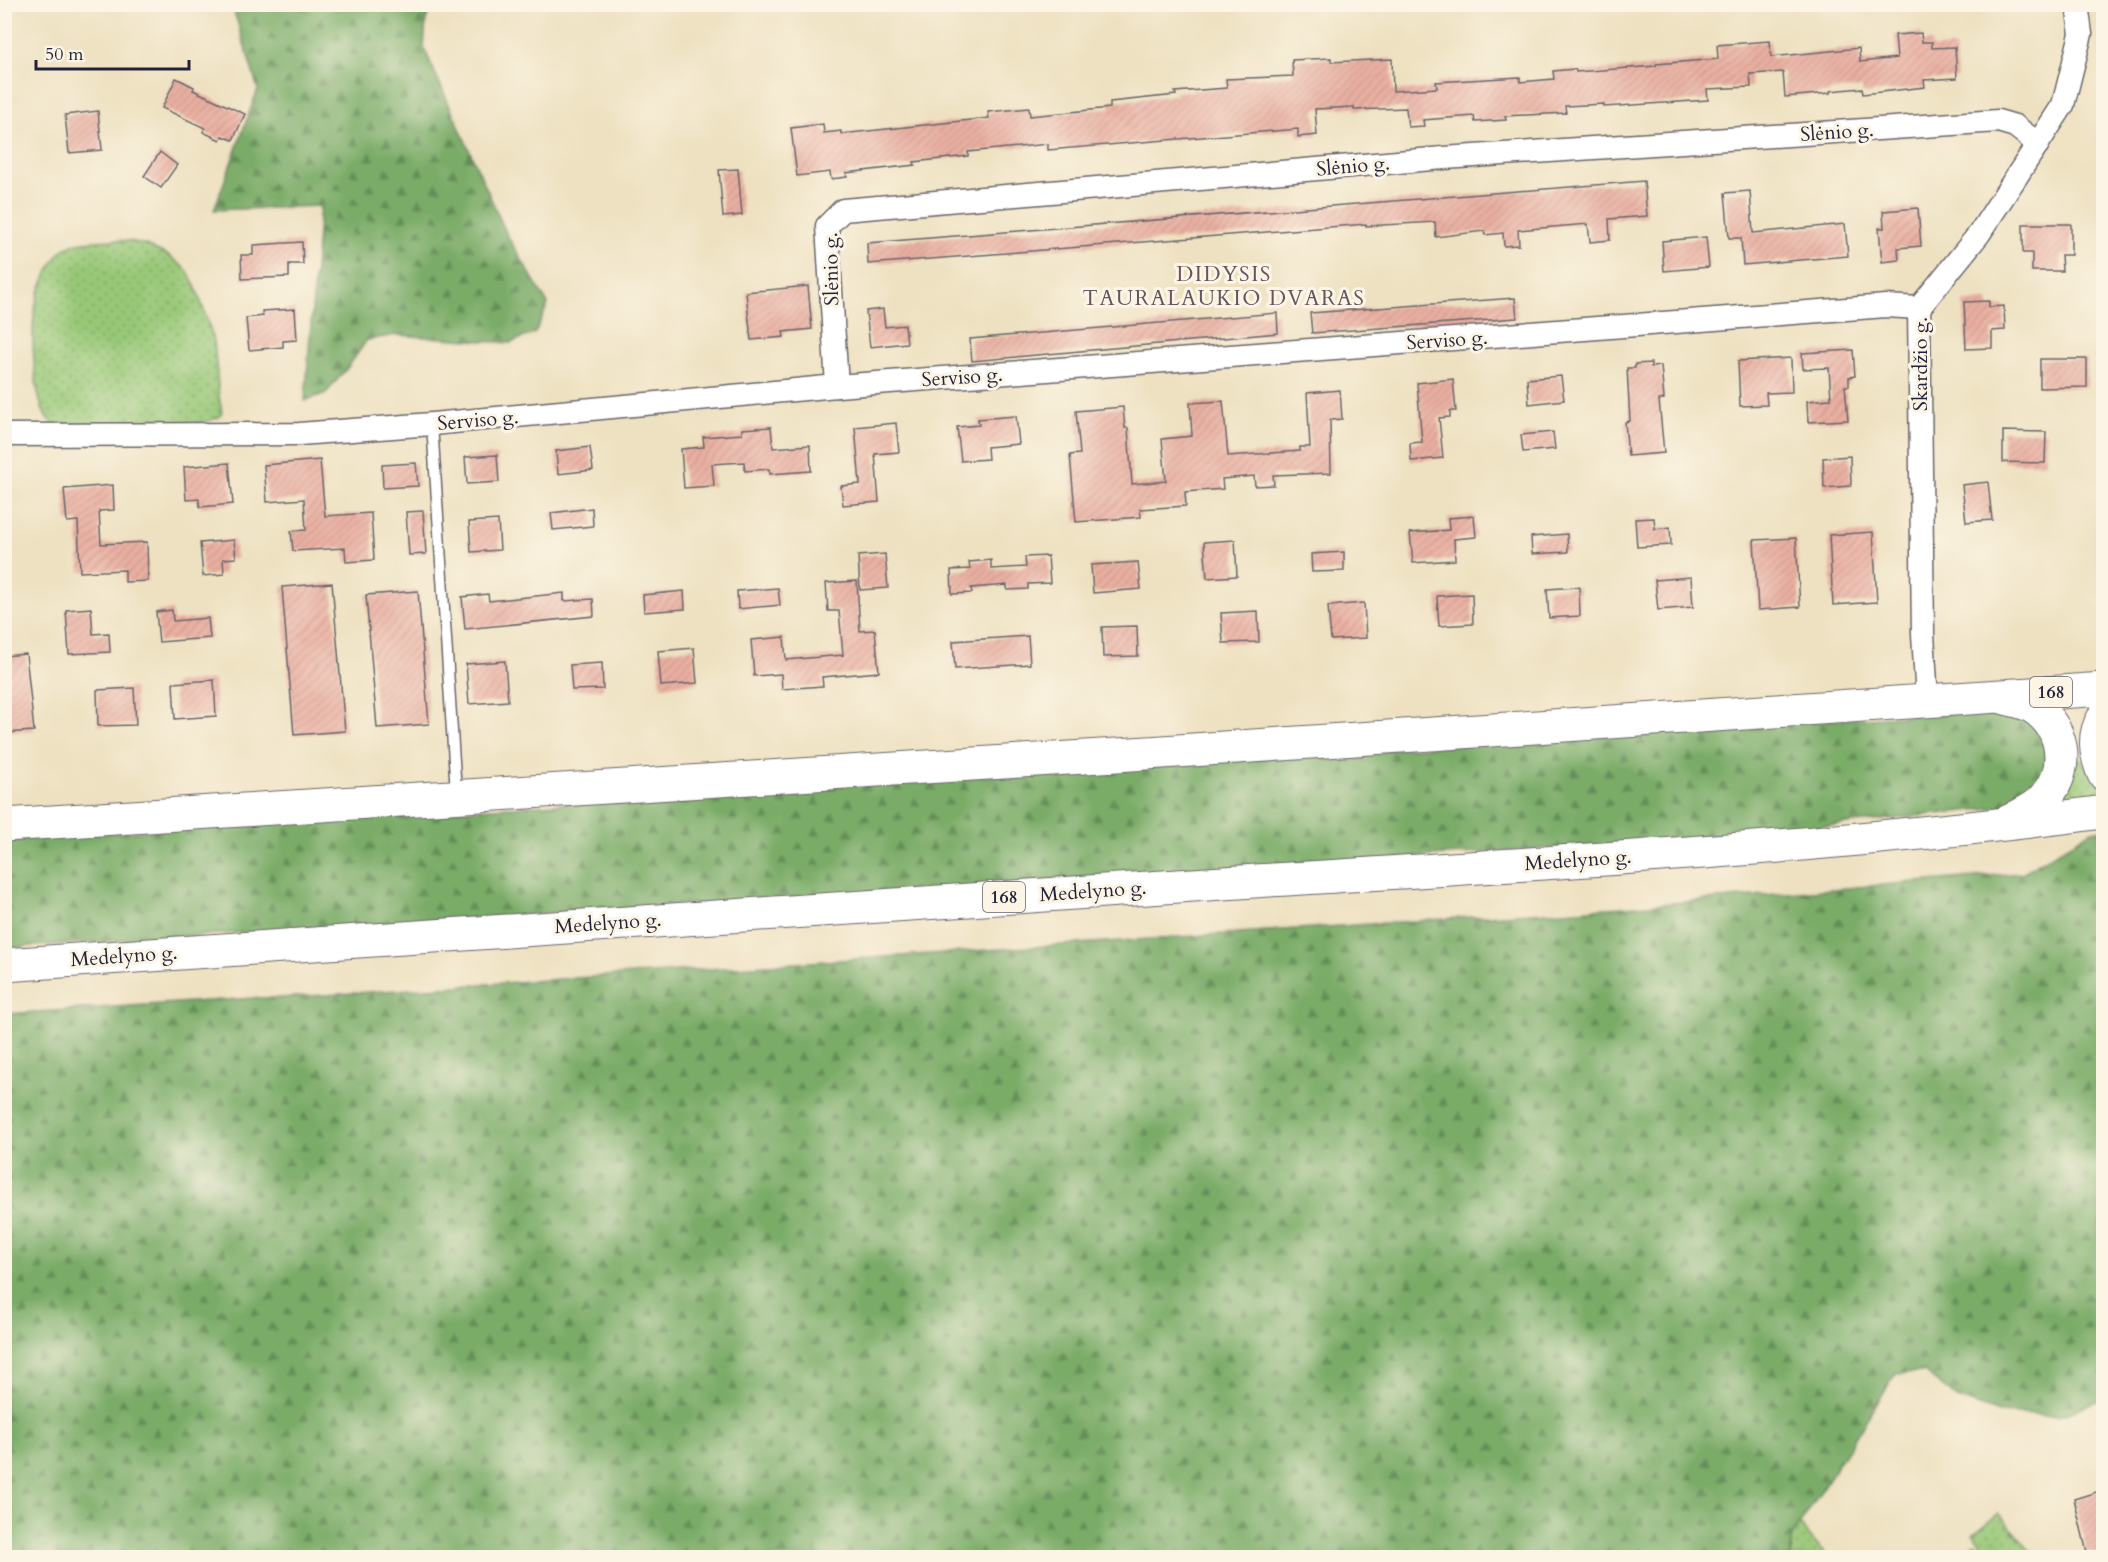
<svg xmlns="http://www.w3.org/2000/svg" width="2108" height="1562" font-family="Cardo,serif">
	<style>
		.grass { fill: url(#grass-dots); stroke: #5d7559; stroke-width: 1.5 }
		.forest { fill: url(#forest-firs); stroke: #4e6752; stroke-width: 1.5 }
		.pitch { fill: #98c877; stroke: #5d7559; stroke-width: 1.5 }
		.building { fill: url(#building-hatch) }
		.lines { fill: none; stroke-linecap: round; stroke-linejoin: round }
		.service-casing { stroke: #69656a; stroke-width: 13 }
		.minor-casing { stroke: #69656a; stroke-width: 25 }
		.primary-casing { stroke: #69656a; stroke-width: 35 }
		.service { stroke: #fff; stroke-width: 10 }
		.minor { stroke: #fff; stroke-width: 22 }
		.primary { stroke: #fff; stroke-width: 33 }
		.labels { text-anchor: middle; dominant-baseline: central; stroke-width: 6; stroke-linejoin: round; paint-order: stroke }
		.shield { fill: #fcf5e5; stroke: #63616e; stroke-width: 1.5 }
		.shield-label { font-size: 18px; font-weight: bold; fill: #22223b }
		.street-label { font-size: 20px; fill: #22223b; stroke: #fcf5e5 }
		.neighbourhood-label { font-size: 21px; letter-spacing: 1.5px; fill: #68545f; stroke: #fcf5e5 }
	</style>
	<defs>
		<pattern id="grass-dots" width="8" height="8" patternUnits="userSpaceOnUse" patternTransform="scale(1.5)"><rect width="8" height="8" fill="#98c877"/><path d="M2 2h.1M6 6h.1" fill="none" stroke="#7ca263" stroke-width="1.8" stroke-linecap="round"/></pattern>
		<pattern id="forest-firs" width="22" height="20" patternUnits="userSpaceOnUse" patternTransform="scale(1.5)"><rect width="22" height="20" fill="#7aac68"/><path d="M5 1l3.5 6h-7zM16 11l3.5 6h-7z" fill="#648c57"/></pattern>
		<pattern id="building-hatch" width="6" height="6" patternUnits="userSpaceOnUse" patternTransform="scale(1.5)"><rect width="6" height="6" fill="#eab0a2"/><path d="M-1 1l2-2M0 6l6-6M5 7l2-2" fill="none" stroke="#c8978c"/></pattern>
	</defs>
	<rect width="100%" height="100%" fill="#fcf5e5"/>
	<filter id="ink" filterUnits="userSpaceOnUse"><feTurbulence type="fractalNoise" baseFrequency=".0167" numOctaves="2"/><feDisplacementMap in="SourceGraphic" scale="12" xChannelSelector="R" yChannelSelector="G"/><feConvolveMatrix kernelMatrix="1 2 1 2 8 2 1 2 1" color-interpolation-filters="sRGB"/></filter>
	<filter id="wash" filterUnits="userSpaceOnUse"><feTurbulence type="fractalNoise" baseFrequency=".008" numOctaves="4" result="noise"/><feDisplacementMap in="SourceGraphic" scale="24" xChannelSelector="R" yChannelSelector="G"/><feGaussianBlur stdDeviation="1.35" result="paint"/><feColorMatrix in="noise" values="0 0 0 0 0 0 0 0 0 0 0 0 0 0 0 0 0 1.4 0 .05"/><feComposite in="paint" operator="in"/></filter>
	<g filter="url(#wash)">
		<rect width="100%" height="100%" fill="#eee1c1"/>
		<!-- grass -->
		<g class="grass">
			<path d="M113,240L130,241L146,245L169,256L187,270L197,290L214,341L219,397L222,413L219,417L206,422L57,427C50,422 46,418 43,410C33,385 30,324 37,299C40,287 54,257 63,250C75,240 98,241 113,240Z"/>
			<path d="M2079,758L2103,788V801L2053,809L2074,762Z"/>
			<path d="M1999,1513L2036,1557H1993L1973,1534Z"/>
			<path d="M1799,1524L1827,1557H1791V1538Z"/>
		</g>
		<!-- forest -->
		<g class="forest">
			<path d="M228,5H435L426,19L424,48L508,237L548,304L535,333L510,343L397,335L367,340L348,367L326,393L305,401L320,206L214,210L258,89L233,8Z"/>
			<path d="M2005,709L2043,729L2048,779L2009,806L1727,837L5,948V840Z"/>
			<path d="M2103,829V1399L2058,1416L1999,1413L1957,1398L1924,1372L1896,1373L1791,1538V1557H5V1014L255,998H280L1637,906L2022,873L2092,831Z"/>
		</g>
		<!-- pitch -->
		<path class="pitch" d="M1975,1543L1987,1557H1958Z"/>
		<g id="blocks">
			<!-- building -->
			<g class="building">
				<path d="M1921,33L1922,42H1932V48L1955,47L1957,78L1924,80L1925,87L1863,94L1862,88L1830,91V93L1785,97L1783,72L1750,74L1751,87L1707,89L1708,100L1604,107V104L1565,106L1566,113L1505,116L1506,120L1475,122L1474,116L1423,120L1424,126L1408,127L1406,108L1354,110V107L1315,109L1317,135L1298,137V129L1048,150V144L968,152V156L914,162L915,165L846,173L847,177L831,179L830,172L797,176L791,128L823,124L824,133L841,131V134L989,118L988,112L1029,108L1030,116L1110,108V102L1176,95L1175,92L1227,88L1226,79L1293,76L1292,60L1331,58V62L1392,59L1393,91L1437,88L1436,82L1520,77V82L1554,79L1553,71L1575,69L1576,72L1656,66V64L1718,59L1717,45L1770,41L1771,57L1859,48L1860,62L1897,58L1895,35Z"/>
				<path d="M176,78L194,87L193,90L245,114L233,140L222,136L220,140L203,132L205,128L162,108Z"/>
				<path d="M98,111L102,150L69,153L65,115Z"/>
				<path d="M160,152L177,165L161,188L144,176Z"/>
				<path d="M738,169L742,215L723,217L719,170Z"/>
				<path d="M1644,181L1647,216L1609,219L1610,240L1590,242L1588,224L1518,230L1519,245L1504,246L1503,233L1485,235L1484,231L1436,237L1435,222L1366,226V224L868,264L867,243Z"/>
				<path d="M1750,191L1753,233L1845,224L1848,256L1743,265L1741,238H1729L1725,193Z"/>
				<path d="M1918,208L1921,246L1898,248L1899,260L1882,262L1879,228H1884L1883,211Z"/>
				<path d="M2023,224H2071V255H2061L2062,271H2032V253H2023Z"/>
				<path d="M1706,237L1709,267L1664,271L1662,241Z"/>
				<path d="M302,242L303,264H289V277L242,279L241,255H253V245Z"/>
				<path d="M808,286L812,329L783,332L784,337L751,340L746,292Z"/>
				<path d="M1515,298L1517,318L1312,333L1310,313Z"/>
				<path d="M1989,301V307L2004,306L2005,330L1992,331V348L1966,349L1964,302Z"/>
				<path d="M295,309L297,340L283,341V347L249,350L246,318L263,316L262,311Z"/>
				<path d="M883,309L885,327L905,325L907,343L870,347L866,311Z"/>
				<path d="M1277,313L1278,333L972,361L970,339Z"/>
				<path d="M1853,350L1855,376L1849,377V386H1845L1848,420L1808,422L1807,401L1831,399L1829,368L1803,369L1802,353Z"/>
				<path d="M1791,358L1792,392L1766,393L1767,405L1740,406L1738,361Z"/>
				<path d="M2040,359H2087V387L2040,388Z"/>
				<path d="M1651,363V367L1661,366L1664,399L1659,400L1664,453L1628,456L1625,422L1630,421L1627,368H1635V364Z"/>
				<path d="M1561,376L1564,400L1529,404L1527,379Z"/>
				<path d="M1453,379L1456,411H1450V417L1439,418L1443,458L1411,461L1410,443L1422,442L1417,383Z"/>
				<path d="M1340,390L1342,419L1330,420L1331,473L1273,475L1274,485L1255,486L1254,476L1222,479L1223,489L1185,492L1186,506L1140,509L1141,517L1076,522L1070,455L1080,454L1076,411L1123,407L1125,428H1128L1132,484L1166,481L1162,439L1192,436L1190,403L1223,401L1228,456L1300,451V447H1310L1307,393Z"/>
				<path d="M1016,416L1019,444L987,447L988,459L961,461L957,427L979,425L978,419Z"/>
				<path d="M896,423L899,452L875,454L879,502L843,505L841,486L860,484L855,427Z"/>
				<path d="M771,427L773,448L810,445L811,471L770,474L769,469L745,471L744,462L712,464L714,486L684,488L681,449L704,447L703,437L742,434V429Z"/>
				<path d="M2003,431L2046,432L2045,463L2003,462Z"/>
				<path d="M1553,432L1555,449L1523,452L1521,435Z"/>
				<path d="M590,447L593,470L558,474L556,451Z"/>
				<path d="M497,455L499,482L467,484L465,457Z"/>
				<path d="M1850,456L1851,486L1824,488L1823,458Z"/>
				<path d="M320,460L325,516L371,513L374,560L346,562L345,548L293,551L291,531L306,530L304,499L267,502L264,465Z"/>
				<path d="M229,463L233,504L200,507L199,499L186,500L184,467Z"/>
				<path d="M416,463L418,486L383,488L382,465Z"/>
				<path d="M1988,482L1992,520L1966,522L1962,485Z"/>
				<path d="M113,485L114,510L99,511L101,544L147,542L148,581L125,582V570L80,572L78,521L67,522L64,489Z"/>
				<path d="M592,508L593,526L553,530L551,513Z"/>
				<path d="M423,511L426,554L409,555L406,512Z"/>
				<path d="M1474,516L1476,537L1454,539L1455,560L1413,563L1410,533L1449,530L1448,518Z"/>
				<path d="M1654,518L1655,529L1670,527L1671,545L1637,547L1635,519Z"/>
				<path d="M498,520L500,550L471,552L469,522Z"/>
				<path d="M1873,532L1877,602L1833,605L1829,535Z"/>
				<path d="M1567,534L1568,552L1532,554L1531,537Z"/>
				<path d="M1796,538L1800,607L1758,610L1754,540Z"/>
				<path d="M234,540L236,558L223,559L224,574L203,576L200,543Z"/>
				<path d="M1235,540L1237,576L1207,578L1204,542Z"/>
				<path d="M1344,552V571L1312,572L1311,554Z"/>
				<path d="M885,554L888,588L860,590L858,556Z"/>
				<path d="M1048,556L1050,583L1028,584V589L1007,590V585L971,588L972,593L952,594L951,570L970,569L969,562L991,560V569L1026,567L1025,557Z"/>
				<path d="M1138,562L1141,589L1093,593L1091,565Z"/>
				<path d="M1691,577L1693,607L1658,610L1655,580Z"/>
				<path d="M857,581L860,631L875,630L879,672L822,677L823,686L782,689L781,674L754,676L751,640L784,637L786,660L843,655L839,611H828L826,583Z"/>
				<path d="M332,583L345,731L294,735L282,587Z"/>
				<path d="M1579,587L1580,616L1549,618L1547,589Z"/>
				<path d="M778,588L780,605L738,609L737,591Z"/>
				<path d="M418,591L429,724L377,728L366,595Z"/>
				<path d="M684,591L685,609L644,612L643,595Z"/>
				<path d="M564,593V601L593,599L594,616L465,629L462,597L488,594L489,601Z"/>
				<path d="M1472,594L1473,624L1439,626L1437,596Z"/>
				<path d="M1364,603L1366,638L1331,640L1328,606Z"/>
				<path d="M91,608L93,634L109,633L110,652L69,654L66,610Z"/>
				<path d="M172,610L173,621L208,618L210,638L159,642L156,612Z"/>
				<path d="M1258,611L1259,642L1223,643L1221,613Z"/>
				<path d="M1137,626L1138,656L1103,657L1102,627Z"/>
				<path d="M1028,636L1030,664L955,669L953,641Z"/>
				<path d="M694,648L697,683L661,686L658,651Z"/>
				<path d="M26,654L34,731L4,733V656Z"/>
				<path d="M505,661L508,701L469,704L466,664Z"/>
				<path d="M602,663L603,689L572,690L570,665Z"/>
				<path d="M214,680L216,716L175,719L173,683Z"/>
				<path d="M134,688L136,725L98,726L97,690Z"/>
				<path d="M2103,1490V1554L2087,1553L2074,1499Z"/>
			</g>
		</g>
	</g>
	<g filter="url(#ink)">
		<use href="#blocks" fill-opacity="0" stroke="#69656a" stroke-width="1.5"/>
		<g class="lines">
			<defs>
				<path id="service" d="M432,424L456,792"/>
				<g id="minor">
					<path d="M837,386L827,226L843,210L1444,158L1998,121L2015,126L2038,144"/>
					<path d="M4,435L299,434L432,424L837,386L1886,306L1919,308"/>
					<path d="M1927,700L1923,634L1919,308L1979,234L2063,105L2081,34L2077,4"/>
				</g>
				<g id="primary">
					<path d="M2002,697C2012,700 2025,702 2033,707C2068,730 2070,776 2040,803C2031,811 2018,816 2008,822"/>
					<path d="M2104,717C2092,736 2096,755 2104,774"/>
					<path d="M4,825L1117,755L2104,689"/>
					<path d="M4,965C405,937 806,910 1208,884C1506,865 1806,851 2104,812"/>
				</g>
			</defs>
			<!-- service casing -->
			<use href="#service" class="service-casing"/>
			<!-- minor casing -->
			<use href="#minor" class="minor-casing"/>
			<!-- primary casing -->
			<use href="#primary" class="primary-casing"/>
			<!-- service -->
			<use href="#service" class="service"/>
			<!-- minor -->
			<use href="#minor" class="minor"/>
			<!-- primary -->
			<use href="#primary" class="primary"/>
		</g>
	</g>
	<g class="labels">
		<!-- shield labels -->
		<g class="shield">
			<rect x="2030" y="677" width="42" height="30" rx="4.5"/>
			<rect x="983" y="882" width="42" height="30" rx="4.5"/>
		</g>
		<g class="shield-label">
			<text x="2051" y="692">168</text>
			<text x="1004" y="897">168</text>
		</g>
		<!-- street labels -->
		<g class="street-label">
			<text transform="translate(1837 132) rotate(-4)">Slėnio g.</text>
			<text transform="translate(1353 166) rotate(-5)">Slėnio g.</text>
			<text transform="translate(831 269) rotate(-91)">Slėnio g.</text>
			<text transform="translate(1447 340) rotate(-4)">Serviso g.</text>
			<text transform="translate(1920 364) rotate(-90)">Skardžio g.</text>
			<text transform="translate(962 377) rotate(-4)">Serviso g.</text>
			<text transform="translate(478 420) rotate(-5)">Serviso g.</text>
			<text transform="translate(1578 860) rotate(-4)">Medelyno g.</text>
			<text transform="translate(1093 891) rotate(-4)">Medelyno g.</text>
			<text transform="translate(608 923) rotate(-4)">Medelyno g.</text>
			<text transform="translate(124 956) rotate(-4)">Medelyno g.</text>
		</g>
		<!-- neighbourhood labels -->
		<g class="neighbourhood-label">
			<text x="1224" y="274">DIDYSIS<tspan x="1224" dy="24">TAURALAUKIO DVARAS</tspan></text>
		</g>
	</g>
	<!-- margin -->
	<rect width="2108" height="1562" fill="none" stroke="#fcf5e5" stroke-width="24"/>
	<!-- scale -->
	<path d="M36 60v9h153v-9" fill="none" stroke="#22223b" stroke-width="3"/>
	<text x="45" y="60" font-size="18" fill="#22223b" stroke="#fcf5e5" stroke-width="4.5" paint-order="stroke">50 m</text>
</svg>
